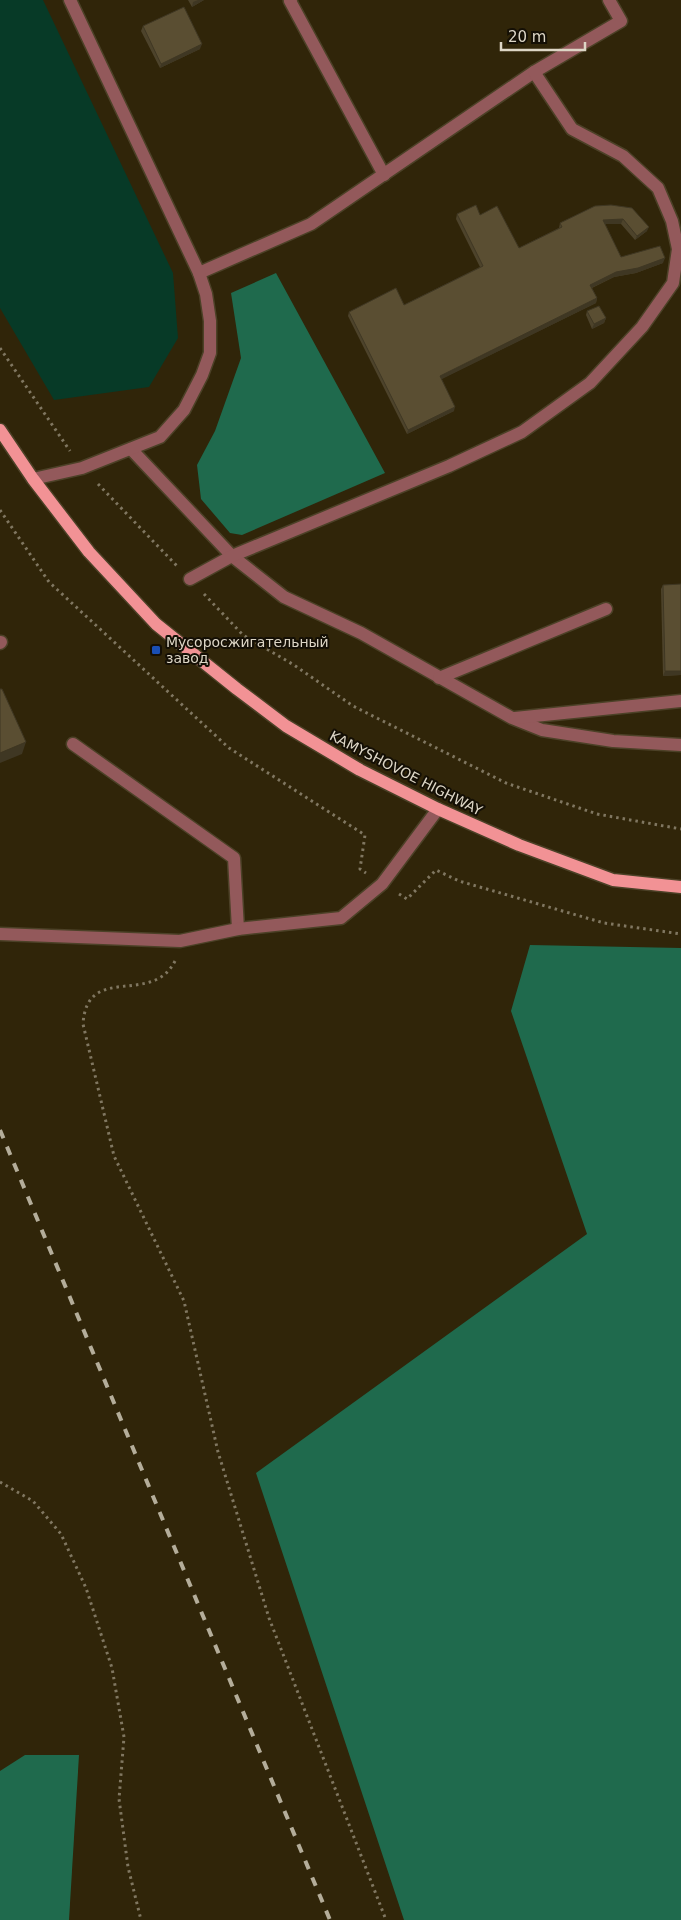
<svg xmlns="http://www.w3.org/2000/svg" width="681" height="1920" font-family="'DejaVu Sans',sans-serif">
	<style>
		.green { fill: #073a27 }
		.forest { fill: #1f6a4d }
		.lines { fill: none; stroke-linecap: round; stroke-linejoin: round }
		.minor-casing { stroke: #4c4127; stroke-width: 15 }
		.major-casing { stroke: #4c4127; stroke-width: 15 }
		.path { stroke: #807761; stroke-width: 3; stroke-dasharray: 2.5 4; stroke-linecap: butt }
		.minor { stroke: #93595b; stroke-width: 12 }
		.major { stroke: #f29295; stroke-width: 12 }
		.rail { stroke: #b4ad9a; stroke-width: 4; stroke-dasharray: 9 9; stroke-linecap: butt }
		.wall { fill: #4d432b }
		.shaded-wall { fill: #3f3723 }
		.building { fill: #5a4e32; stroke: #3f3723 }
		.transit-dot { fill: #1a4fb4; stroke: #140f05; stroke-width: 2 }
		.labels { text-anchor: middle; dominant-baseline: central; stroke-width: 4; stroke-linejoin: round; paint-order: stroke }
		.poi-label { font-size: 14px; fill: #ddd6c6; stroke: #140f05; text-anchor: start }
		.street-label { font-size: 14px; fill: #ddd6c6; stroke: #140f05 }
	</style>
	<rect width="100%" height="100%" fill="#302509"/>
	<!-- green -->
	<path class="green" d="M0,0H43L173,273L178,338L149,387L54,400L0,308Z"/>
	<!-- forest -->
	<g class="forest">
		<path d="M276,273L385,473L242,535L230,533L201,499L197,465L215,431L241,358L231,293Z"/>
		<path d="M530,945L681,948V1920H404L256,1473L587,1234L511,1011Z"/>
		<path d="M25,1755H79L69,1920H0V1771Z"/>
	</g>
	<g class="lines">
		<defs>
			<g id="minor">
				<path d="M291,0L290,1L384,175"/>
				<path d="M199,273L311,224L534,72L621,21L609,0"/>
				<path d="M131,449L232,556L284,597L361,633L512,718L542,730L613,741L681,745"/>
				<path d="M33,479L82,468L160,437L184,410L202,375L210,353V321L206,294L199,273L70,0"/>
				<path d="M190,579L232,556L449,466L522,432L590,383L642,327L673,283L678,249L672,221L658,188L623,156L572,129L534,72"/>
				<path d="M0,643L1,642"/>
				<path d="M439,678L606,609"/>
				<path d="M515,718L681,701"/>
				<path d="M73,744L234,858L238,929"/>
				<path d="M0,934L180,941L238,929L341,918L382,884L438,809"/>
			</g>
			<path id="major" d="M0,430L33,479L89,552L156,624L237,689L286,726L360,770L438,809L519,845L613,880L681,887"/>
		</defs>
		<!-- minor casing -->
		<use href="#minor" class="minor-casing"/>
		<!-- major casing -->
		<use href="#major" class="major-casing"/>
		<!-- path -->
		<g class="path">
			<path d="M0,348L70,451"/>
			<path d="M98,484L177,566"/>
			<path d="M0,510L49,582L229,748L365,835L360,869L366,873"/>
			<path d="M204,594L243,635L294,665L353,706L506,783L597,814L681,829"/>
			<path d="M399,894L407,899L436,870L459,881L604,923L681,934"/>
			<path d="M175,961C152,1007 87,962 83,1024L114,1156L184,1301L218,1452L269,1618L386,1920"/>
			<path d="M0,1482L33,1501L61,1534L86,1588L112,1668L124,1737L119,1799L128,1867L141,1920"/>
		</g>
		<!-- minor -->
		<use href="#minor" class="minor"/>
		<!-- major -->
		<use href="#major" class="major"/>
		<!-- rail -->
		<path class="rail" d="M0,1130L330,1920"/>
	</g>
	<!-- wall -->
	<g class="wall">
		<path d="M188,0H204L192,7Z"/>
		<path d="M143,26L200,49L160,68L141,31Z"/>
		<path d="M595,206L647,231L635,240L621,224H605L621,257L663,263L636,273L614,277L592,288L597,298L596,303L441,379L454,411L407,434L348,316L349,312L404,305L480,267L456,219L457,214L480,215L519,248L559,228L560,223Z"/>
		<path d="M587,311L606,318L604,323L592,329L586,315Z"/>
		<path d="M663,585L681,675L663,676L661,589Z"/>
	</g>
	<!-- shaded-wall -->
	<g class="shaded-wall">
		<path d="M198,0H204L192,7L193,2Z"/>
		<path d="M202,44L200,49L160,68L161,64Z"/>
		<path d="M623,219L621,224H601L603,220Z"/>
		<path d="M649,227L647,231L635,240L637,236Z"/>
		<path d="M665,258L663,263L636,273L614,277L589,289L590,285L616,272Z"/>
		<path d="M597,298L596,303L438,381L440,376Z"/>
		<path d="M606,318L604,323L592,329L594,324Z"/>
		<path d="M455,407L454,411L407,434L408,430Z"/>
		<path d="M665,671H681V675L663,676Z"/>
		<path d="M26,742L22,754L0,763V753Z"/>
	</g>
	<!-- building -->
	<g class="building">
		<path d="M184,7L202,44L161,64L143,26Z"/>
		<path d="M476,205L480,215L497,206L519,248L562,227L560,223L595,206L611,205L632,208L649,227L637,236L623,219L603,220L621,257L660,246L665,258L638,268L616,272L590,285L597,298L440,376L455,407L408,430L349,312L396,288L404,305L483,266L457,214Z"/>
		<path d="M599,306L606,318L594,324L587,311Z"/>
		<path d="M681,584V671H665L663,585Z"/>
		<path d="M0,689H2L26,742L0,753Z"/>
	</g>
	<!-- markers -->
	<rect class="transit-dot" x="151" y="645" width="10" height="10" rx="2.5"/>
	<g class="labels">
		<!-- poi labels -->
		<g class="poi-label">
			<text x="166" y="642">Мусоросжигательный<tspan x="166" dy="16">завод</tspan></text>
		</g>
		<!-- street labels -->
		<g class="street-label">
			<text transform="translate(406 773) rotate(27)">KAMYSHOVOE HIGHWAY</text>
		</g>
	</g>
	<!-- scale -->
	<path d="M501 42v8h84v-8" fill="none" stroke="#ddd6c6" stroke-width="2.5"/>
	<text x="508" y="42" font-size="15" fill="#ddd6c6" stroke="#140f05" stroke-width="4" paint-order="stroke">20 m</text>
</svg>
